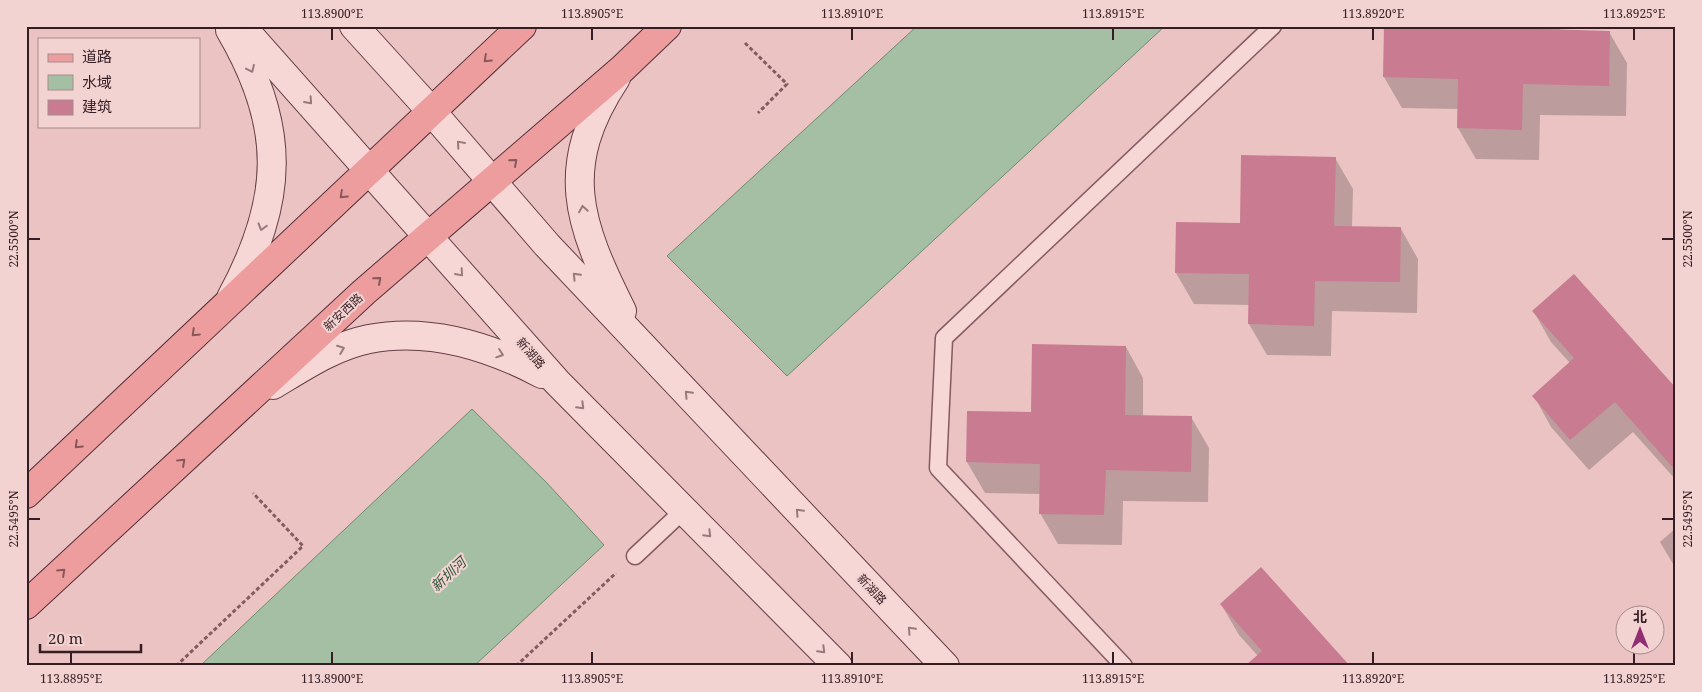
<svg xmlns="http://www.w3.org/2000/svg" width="1702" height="692" font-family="'Noto Serif','Noto Sans SC',serif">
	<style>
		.water { fill: #a5bfa5; stroke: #6d8c6e }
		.shadow { fill: #0003 }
		.building { fill: #c87b91 }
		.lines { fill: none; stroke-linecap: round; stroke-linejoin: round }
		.service-casing { stroke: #855b62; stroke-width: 19 }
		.secondary-casing { stroke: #663e46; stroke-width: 30 }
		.primary-casing { stroke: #532f37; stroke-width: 30 }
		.path { stroke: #855b62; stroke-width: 3; stroke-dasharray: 4 2.5; stroke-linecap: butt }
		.service { stroke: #f7d6d6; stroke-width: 16 }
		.secondary { stroke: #f7d6d6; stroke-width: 28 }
		.primary { stroke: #ed9d9e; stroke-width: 28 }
		.oneway { stroke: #88575a }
		.oneway2 { stroke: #967a7c }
		.ticks { fill: none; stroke: #351e23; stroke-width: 2 }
		.labels { text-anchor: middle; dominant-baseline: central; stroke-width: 4; stroke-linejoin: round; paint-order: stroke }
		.street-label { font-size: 12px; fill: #351e23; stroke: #f3d3d2 }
		.water-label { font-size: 14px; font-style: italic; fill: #2e5437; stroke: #f3d3d2 }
		.neatline { fill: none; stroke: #351e23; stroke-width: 2 }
		.ticks-label { font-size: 12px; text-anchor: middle; fill: #351e23 }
	</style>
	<rect width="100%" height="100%" fill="#ebc3c3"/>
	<!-- water -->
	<g class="water">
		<path d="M917,26H1165L787,376L667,256Z"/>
		<path d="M472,409L547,483L604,545L474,666H200Z"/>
	</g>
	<!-- shadow -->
	<g class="shadow">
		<path d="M1449,26H1560V31L1609,32L1627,63L1626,116L1540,115L1539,160L1476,159L1458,128V109L1402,108L1384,77Z"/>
		<path d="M1335,158L1353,189L1352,227L1401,229L1418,259L1417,313L1332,311L1331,356L1267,355L1249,324L1250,305L1194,304L1176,273Z"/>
		<path d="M1534,312L1676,390V480L1633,432L1589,470L1551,427L1534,396L1570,363L1551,342Z"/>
		<path d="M1126,347L1143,378V416L1191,417L1209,448L1208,502L1123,501L1122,545L1058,544L1040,513V494L985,493L967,462Z"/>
		<path d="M1676,528V569L1660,542Z"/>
		<path d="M1221,604L1348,666L1258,656L1239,635Z"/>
	</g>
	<!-- building -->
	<g class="building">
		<path d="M1384,26H1543L1542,29L1610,31L1609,86L1523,84L1522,130L1457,128L1458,79L1383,77Z"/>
		<path d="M1241,155L1336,157L1334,226L1401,227L1400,282L1315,281L1314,326L1248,324L1249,274L1175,273L1176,222L1240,223Z"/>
		<path d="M1574,274L1676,388V471L1615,402L1570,440L1532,396L1574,358L1532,311Z"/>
		<path d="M1032,344L1126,346L1125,415L1192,416L1191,472L1106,470L1104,515L1039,514L1040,464L966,462L967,411L1031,412Z"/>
		<path d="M1261,567L1350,666H1245L1262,651L1220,604Z"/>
	</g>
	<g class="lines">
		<defs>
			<g id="service">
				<path d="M635,556L684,510"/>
				<path d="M1124,666L938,468L944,338L1273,26"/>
			</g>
			<g id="secondary">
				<path d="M241,26L557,382L838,666"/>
				<path d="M354,26L432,112L547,245L945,666"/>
				<path d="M230,30C287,127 284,200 231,298"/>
				<path d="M616,78C557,167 578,223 622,311"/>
				<path d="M273,385C303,367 334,346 369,339C430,327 489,346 542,374"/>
			</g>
			<g id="primary">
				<path d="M26,494L522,26"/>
				<path d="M26,605L364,292L622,69L667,26"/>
			</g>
		</defs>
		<!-- service casing -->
		<use href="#service" class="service-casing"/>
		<!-- secondary casing -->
		<use href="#secondary" class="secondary-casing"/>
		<!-- primary casing -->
		<use href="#primary" class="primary-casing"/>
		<!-- path -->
		<g class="path">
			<path d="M745,43L787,84L758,113"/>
			<path d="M176,666L303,546L253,493"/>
			<path d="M516,666L616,573"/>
		</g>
		<!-- service -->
		<use href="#service" class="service"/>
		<!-- secondary -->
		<use href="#secondary" class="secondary"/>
		<!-- primary -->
		<use href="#primary" class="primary"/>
	</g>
	<!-- one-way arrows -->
	<defs><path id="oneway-chevron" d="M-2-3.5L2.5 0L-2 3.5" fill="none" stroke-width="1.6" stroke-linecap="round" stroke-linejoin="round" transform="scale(1.25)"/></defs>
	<g class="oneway">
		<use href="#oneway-chevron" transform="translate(487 59) rotate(137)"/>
		<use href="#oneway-chevron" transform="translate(514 162) rotate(-41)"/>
		<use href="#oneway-chevron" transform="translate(343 195) rotate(137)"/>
		<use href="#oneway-chevron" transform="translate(378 280) rotate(-41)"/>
		<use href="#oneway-chevron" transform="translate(195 333) rotate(136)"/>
		<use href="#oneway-chevron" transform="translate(78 445) rotate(136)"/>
		<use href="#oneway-chevron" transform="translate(182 462) rotate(-43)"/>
		<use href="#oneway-chevron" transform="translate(62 572) rotate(-43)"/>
	</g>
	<g class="oneway2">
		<use href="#oneway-chevron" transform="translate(251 69) rotate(65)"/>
		<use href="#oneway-chevron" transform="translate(309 101) rotate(48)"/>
		<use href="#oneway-chevron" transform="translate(460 144) rotate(-131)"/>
		<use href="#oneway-chevron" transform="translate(583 209) rotate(-99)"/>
		<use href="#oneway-chevron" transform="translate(262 227) rotate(106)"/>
		<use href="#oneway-chevron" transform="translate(460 273) rotate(49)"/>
		<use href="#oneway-chevron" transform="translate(576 276) rotate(-134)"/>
		<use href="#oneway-chevron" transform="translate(341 349) rotate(-21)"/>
		<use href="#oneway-chevron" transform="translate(500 354) rotate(19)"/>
		<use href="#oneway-chevron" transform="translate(688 394) rotate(-133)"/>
		<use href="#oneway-chevron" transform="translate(581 406) rotate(45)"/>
		<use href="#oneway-chevron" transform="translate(799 512) rotate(-133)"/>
		<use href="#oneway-chevron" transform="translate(708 534) rotate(45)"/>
		<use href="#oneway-chevron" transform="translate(911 630) rotate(-133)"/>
		<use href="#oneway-chevron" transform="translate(822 650) rotate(45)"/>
	</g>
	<!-- ticks -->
	<path class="ticks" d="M332,28V40M592,28V40M852,28V40M1113,28V40M1373,28V40M1634,28V40M28,239H40M1662,239H1674M28,519H40M1662,519H1674M71,652V664M332,652V664M592,652V664M852,652V664M1113,652V664M1373,652V664M1634,652V664"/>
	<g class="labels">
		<!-- street labels -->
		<g class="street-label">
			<text transform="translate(343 312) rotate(-43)">新安西路</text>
			<text transform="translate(531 353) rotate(49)">新湖路</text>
			<text transform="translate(872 589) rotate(47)">新湖路</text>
		</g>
		<!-- water labels -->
		<g class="water-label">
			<text transform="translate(448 574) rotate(-43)">新圳河</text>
		</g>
	</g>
	<!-- border -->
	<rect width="1702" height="692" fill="none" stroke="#f3d3d2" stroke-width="55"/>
	<!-- legend -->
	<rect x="38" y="38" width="162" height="90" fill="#f3d3d2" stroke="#a78b8c"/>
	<rect x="48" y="54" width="25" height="8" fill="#ed9d9e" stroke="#a78b8c"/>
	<text x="82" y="62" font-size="15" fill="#351e23">道路</text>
	<rect x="48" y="75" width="25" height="15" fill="#a5bfa5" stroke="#a78b8c"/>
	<text x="82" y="88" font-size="15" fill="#351e23">水域</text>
	<rect x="48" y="100" width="25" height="15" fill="#c87b91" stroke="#a78b8c"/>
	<text x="82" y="112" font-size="15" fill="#351e23">建筑</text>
	<!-- north arrow -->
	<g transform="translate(1640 630)"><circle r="24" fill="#f3d3d2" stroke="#a78b8c"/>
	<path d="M0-4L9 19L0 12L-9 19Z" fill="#902e74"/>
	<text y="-8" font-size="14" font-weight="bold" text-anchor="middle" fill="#351e23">北</text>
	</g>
	<!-- scale -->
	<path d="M40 644v8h101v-8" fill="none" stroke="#351e23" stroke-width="2.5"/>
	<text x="48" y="644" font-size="15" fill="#351e23" stroke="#f3d3d2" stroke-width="4" paint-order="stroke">20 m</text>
	<rect x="28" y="28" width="1646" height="636" class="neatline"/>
	<g class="ticks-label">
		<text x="332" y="18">113.8900°E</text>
		<text x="592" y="18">113.8905°E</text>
		<text x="852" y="18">113.8910°E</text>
		<text x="1113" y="18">113.8915°E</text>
		<text x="1373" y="18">113.8920°E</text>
		<text x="1634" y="18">113.8925°E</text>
		<text transform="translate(14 239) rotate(-90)" y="4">22.5500°N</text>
		<text transform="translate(1688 239) rotate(-90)" y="4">22.5500°N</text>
		<text transform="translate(14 519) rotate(-90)" y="4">22.5495°N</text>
		<text transform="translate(1688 519) rotate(-90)" y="4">22.5495°N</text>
		<text x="71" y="683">113.8895°E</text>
		<text x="332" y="683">113.8900°E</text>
		<text x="592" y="683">113.8905°E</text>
		<text x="852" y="683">113.8910°E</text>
		<text x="1113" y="683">113.8915°E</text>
		<text x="1373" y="683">113.8920°E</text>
		<text x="1634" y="683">113.8925°E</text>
	</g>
</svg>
